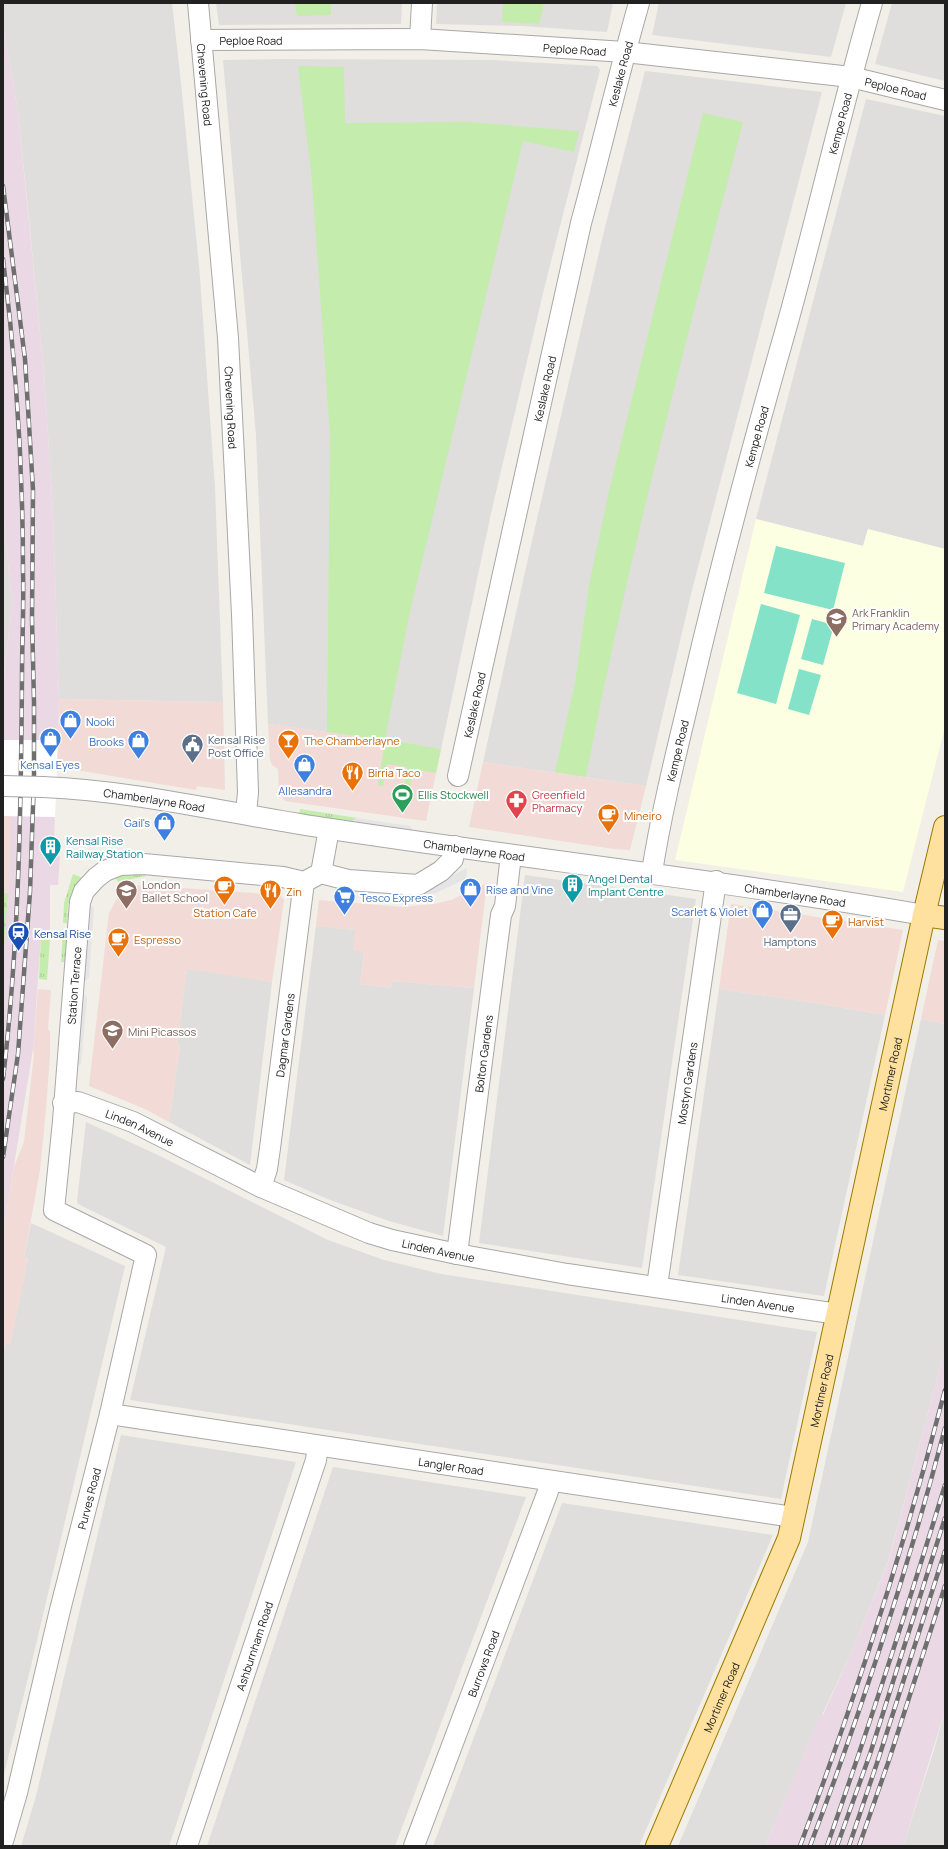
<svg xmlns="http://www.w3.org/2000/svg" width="948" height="1849" font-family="Manrope,sans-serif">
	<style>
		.residential { fill: #dfdedd }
		.commercial { fill: #f2dad6 }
		.education { fill: #fcffe2 }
		.railway { fill: #ead9e5 }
		.grass { fill: url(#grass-tufts) }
		.garden { fill: #c4ecac }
		.pitch { fill: #83e2c8 }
		.parking { fill: #e5e5e5 }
		.pier { fill: #fff }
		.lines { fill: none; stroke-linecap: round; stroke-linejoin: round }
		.minor-casing { stroke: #a8a8a8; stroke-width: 22 }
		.major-casing { stroke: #9d7a00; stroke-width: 24 }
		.minor { stroke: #fff; stroke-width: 20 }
		.major { stroke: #fee09f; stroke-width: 22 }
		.rail-casing { stroke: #6f6f6f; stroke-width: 4.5 }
		.rail { stroke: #fff; stroke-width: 3; stroke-dasharray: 9; stroke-linecap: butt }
		.minor-bridge-casing { stroke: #a8a8a8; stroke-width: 22; stroke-linecap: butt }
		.minor-bridge { stroke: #fff; stroke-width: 20 }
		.labels { text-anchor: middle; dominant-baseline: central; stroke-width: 4; stroke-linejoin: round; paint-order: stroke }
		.street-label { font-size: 11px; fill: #212121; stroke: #fff }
		.education-label { font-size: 11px; fill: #785e54; stroke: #fff; text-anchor: start }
		.shop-label { font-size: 11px; fill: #366cbe; stroke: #fff; text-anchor: start }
		.service-label { font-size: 11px; fill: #4e5e75; stroke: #fff; text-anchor: start }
		.food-label { font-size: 11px; fill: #c56008; stroke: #fff; text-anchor: start }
		.leisure-label { font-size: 11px; fill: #27864d; stroke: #fff; text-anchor: start }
		.health-label { font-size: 11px; fill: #be3a42; stroke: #fff; text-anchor: start }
		.culture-label { font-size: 11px; fill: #0d838f; stroke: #fff; text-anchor: start }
		.transit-label { font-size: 11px; fill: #164399; stroke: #fff; text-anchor: start }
	</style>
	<defs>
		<pattern id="grass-tufts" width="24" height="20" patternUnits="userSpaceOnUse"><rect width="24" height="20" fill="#c4ecac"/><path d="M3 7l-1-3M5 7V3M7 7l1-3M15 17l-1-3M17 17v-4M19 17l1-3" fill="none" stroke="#a8ca94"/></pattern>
	</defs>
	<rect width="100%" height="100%" fill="#f1efe7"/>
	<!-- residential -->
	<g class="residential">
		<path d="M3,3H172L181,83L200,277L215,488L223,702L59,699L53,512L44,373L27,199L18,112L3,24Z"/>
		<path d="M216,3H402L401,24L219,25Z"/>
		<path d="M437,3H613L607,32L522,26L436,24Z"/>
		<path d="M659,3H846L831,57L652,35Z"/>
		<path d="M892,3H945V81L875,64Z"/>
		<path d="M280,59L492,60L597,66L600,70L545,285L492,509L441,749L401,742L268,724L256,435L223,60Z"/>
		<path d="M645,71L822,92L692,590L646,786L483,762L533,536L604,231Z"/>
		<path d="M866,99L945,116V549L868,529L863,546L756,519Z"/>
		<path d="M3,511L12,605L3,684Z"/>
		<path d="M525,875L696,899L642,1268L479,1243Z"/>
		<path d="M316,926L356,930L364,951L360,984L391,988L392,981L474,988L443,1236L389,1221L330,1200L284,1180Z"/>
		<path d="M187,968L272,982L250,1165L169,1122L180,1046L177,1045Z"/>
		<path d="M719,989L803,1001L885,1015L824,1296L678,1275Z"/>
		<path d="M921,1019L945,1024V1349L888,1562L854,1646L822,1715H821L765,1846H678L808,1542Z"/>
		<path d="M86,1122L160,1156L328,1240L384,1260L441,1274L817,1332L781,1499L130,1400L166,1247L78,1204L77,1201Z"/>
		<path d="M31,1223L125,1266L30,1670L3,1778V1356L5,1344H10L28,1259L24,1258Z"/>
		<path d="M121,1435L296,1462L169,1846H21L36,1796Z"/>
		<path d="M333,1467L526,1497L395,1846H207Z"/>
		<path d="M562,1503L773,1535L639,1846H433Z"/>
		<path d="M945,1710V1846H903L934,1750Z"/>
	</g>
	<!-- commercial -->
	<g class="commercial">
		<path d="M59,699L223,702L225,790L197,786L196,790L58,767L3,740H58Z"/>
		<path d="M268,724L401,742L441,749L426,821L285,801L279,792L278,769L272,765L270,760Z"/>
		<path d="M483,762L646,786L630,850L614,849L469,827Z"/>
		<path d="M3,805H10L9,892L3,893Z"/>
		<path d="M487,883L474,988L392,981L391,988L360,984L364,952L353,950L355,930L316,926L319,900L403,907L434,904L451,900Z"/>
		<path d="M139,885L280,895L284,900L272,982L187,969L177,1045L180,1046L169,1122L145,1109L89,1086L109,913L116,900L126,891Z"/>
		<path d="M731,904L903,930L885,1015L803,1001L719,989Z"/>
		<path d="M938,940L945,941V1024L921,1019Z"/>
		<path d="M38,989L51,990L48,1029L50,1032V1055L46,1109L40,1170L24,1258L28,1259L10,1345L5,1344L3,1356V1233L14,1167L24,1142L34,1054L33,1049Z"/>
	</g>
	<!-- education -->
	<path class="education" d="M756,519L863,546L868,529L945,549V727L903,892L675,860Z"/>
	<!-- railway -->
	<g class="railway">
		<path d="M3,24L18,112L44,373L53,512L59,699L58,740H3V684L12,605L3,511Z"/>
		<path d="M10,805L55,807L54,848L48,850L54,851V855L60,856L58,885H50V939L41,938L33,1049L3,1233V893L9,892Z"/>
		<path d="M945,1349V1710L903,1846H765L821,1714L823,1715L854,1646L888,1563Z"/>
	</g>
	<!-- grass -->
	<g class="grass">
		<path d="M300,809L357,818L351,822L299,815Z"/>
		<path d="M144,873L146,876L118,882L115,877L122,874Z"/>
		<path d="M73,874L83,878L68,904L67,923H63L64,903Z"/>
		<path d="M3,893H8L3,960Z"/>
		<path d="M63,930H67L65,962H61Z"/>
		<path d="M41,938L50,939L47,980L39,979Z"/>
	</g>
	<!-- garden -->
	<g class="garden">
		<path d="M295,3H331V15L297,16Z"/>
		<path d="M503,3H544L539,24L502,22Z"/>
		<path d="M298,66L344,67L345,123L469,122L579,131L574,152L523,141L409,616L385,739L441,749L436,773L413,769L410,786L404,785L407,767L387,764L383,786L378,785L385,740L327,732L330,436L312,180Z"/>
		<path d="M703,113L743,122C687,339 628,556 586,777L555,772L575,683L589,585L609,491Z"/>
	</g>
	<!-- pitch -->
	<g class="pitch">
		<path d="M776,546L845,563L833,610L764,593Z"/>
		<path d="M761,604L800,615L776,704L737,693Z"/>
		<path d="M812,619L834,625L823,665L801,659Z"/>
		<path d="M799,669L821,675L809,715L788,709Z"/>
	</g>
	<!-- parking -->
	<g class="parking">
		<path d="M357,818L410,826L414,832L351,822Z"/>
		<path d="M467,868L466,879L427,897L418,892Z"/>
		<path d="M88,903L94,908L89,978L82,984Z"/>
		<path d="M81,991L87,998L81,1064L75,1067Z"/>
	</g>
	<!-- pier -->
	<path class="pier" d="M3,740H58L55,817L3,816Z"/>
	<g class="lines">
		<defs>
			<g id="minor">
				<path id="s1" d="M198,3L228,338L242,614L248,792L246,814"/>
				<path d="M420,39L422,3"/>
				<path id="s2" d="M201,40L420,39L625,52L851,77L945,100"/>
				<path id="s3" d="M458,776L581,223C601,150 618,76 639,3"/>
				<path id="s4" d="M43,787C140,791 235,815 331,829C529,859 727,881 924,915"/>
				<path id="s5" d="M652,872C662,808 678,746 693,683C721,563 753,444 787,325C817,218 841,110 872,3"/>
				<path d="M321,873L329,829"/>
				<path id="s6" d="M63,1103L78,1102L133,1122L261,1187L369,1233L392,1240L457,1254L567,1274L838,1314"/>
				<path id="s7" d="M261,1187L267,1169L270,1148L304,882"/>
				<path id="s8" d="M457,1254L501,915L505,906L511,855"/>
				<path id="s9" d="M657,1286L716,881"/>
				<path id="s10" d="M110,1414L793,1517"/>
				<path id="s11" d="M3,1841L17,1793L60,1610L110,1414L146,1255L54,1210L63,1121L80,902L84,891L96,878L105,871L120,865L144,864L283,877L304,882L321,873L348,880L418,885L441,871L453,859L455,846"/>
				<path id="s12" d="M187,1846L316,1460L318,1446"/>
				<path id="s13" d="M414,1846L547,1494L551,1481"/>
			</g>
			<g id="major">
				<path d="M924,915L945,918"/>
				<path id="s14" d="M657,1846L789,1538L924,915L945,827"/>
			</g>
		</defs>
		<!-- minor casing -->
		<use href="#minor" class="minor-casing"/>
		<!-- major casing -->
		<use href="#major" class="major-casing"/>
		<!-- minor -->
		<use href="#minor" class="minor"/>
		<!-- major -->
		<use href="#major" class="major"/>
		<defs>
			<g id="rail">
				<path d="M3,186L25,359L33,490L32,619L34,702V778L30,892L18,1054L3,1157"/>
				<path d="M3,259C16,362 23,467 23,572C24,606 22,641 22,675C21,810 19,944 3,1079"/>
				<path d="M800,1846C856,1697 905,1545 945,1390"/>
				<path d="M810,1846C862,1709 908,1569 945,1428"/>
				<path d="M827,1846C869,1727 908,1606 945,1485"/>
				<path d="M837,1846L870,1754L945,1518"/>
				<path d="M849,1846L879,1757L945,1551"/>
				<path d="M859,1846L889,1760L945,1586"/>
			</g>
		</defs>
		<!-- rail casing -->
		<use href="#rail" class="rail-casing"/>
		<!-- rail -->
		<use href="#rail" class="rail"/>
		<defs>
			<path id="minor-bridge" d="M3,786L43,787"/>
		</defs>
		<!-- minor-bridge casing -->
		<use href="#minor-bridge" class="minor-bridge-casing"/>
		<!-- minor-bridge -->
		<use href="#minor-bridge" class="minor-bridge"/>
	</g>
	<!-- icons -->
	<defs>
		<symbol id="school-pin" viewBox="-11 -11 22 30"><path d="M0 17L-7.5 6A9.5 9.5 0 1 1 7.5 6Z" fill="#8d6e63" stroke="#fff"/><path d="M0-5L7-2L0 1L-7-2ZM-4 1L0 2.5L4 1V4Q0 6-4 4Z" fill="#fff"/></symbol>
		<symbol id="shop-pin" viewBox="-11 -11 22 30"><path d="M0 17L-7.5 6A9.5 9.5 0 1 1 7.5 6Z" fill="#3f7fe0" stroke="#fff"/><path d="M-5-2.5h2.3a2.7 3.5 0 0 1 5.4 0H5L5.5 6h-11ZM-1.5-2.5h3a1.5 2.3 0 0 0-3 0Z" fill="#fff"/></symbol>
		<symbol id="bar-pin" viewBox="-11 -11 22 30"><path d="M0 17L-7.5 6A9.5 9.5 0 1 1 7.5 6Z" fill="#e8710a" stroke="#fff"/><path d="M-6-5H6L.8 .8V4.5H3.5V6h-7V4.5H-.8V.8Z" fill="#fff"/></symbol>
		<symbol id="civic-pin" viewBox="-11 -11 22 30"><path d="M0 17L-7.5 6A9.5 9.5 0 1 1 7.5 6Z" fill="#5c6f8a" stroke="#fff"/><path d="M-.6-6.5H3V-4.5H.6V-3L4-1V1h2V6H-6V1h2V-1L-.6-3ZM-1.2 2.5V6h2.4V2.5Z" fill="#fff"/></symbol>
		<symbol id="restaurant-pin" viewBox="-11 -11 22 30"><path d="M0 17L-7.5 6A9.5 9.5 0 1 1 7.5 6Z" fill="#e8710a" stroke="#fff"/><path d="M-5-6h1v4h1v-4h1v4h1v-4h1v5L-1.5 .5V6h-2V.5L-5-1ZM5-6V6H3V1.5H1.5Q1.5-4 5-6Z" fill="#fff"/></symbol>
		<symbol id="stadium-pin" viewBox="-11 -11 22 30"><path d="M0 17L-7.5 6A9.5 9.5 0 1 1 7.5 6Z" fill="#2e9e5b" stroke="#fff"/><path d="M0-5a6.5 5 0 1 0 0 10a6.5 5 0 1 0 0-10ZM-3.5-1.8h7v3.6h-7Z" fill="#fff"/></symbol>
		<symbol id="pharmacy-pin" viewBox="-11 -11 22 30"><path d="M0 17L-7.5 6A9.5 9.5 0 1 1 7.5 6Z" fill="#e0444e" stroke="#fff"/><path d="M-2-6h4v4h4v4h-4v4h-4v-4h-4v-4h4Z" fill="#fff"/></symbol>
		<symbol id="cafe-pin" viewBox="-11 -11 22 30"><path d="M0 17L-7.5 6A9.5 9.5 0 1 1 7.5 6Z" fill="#e8710a" stroke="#fff"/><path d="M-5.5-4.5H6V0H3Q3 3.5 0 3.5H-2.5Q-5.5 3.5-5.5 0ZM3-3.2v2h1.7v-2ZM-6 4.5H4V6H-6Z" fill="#fff"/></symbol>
		<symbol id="building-pin" viewBox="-11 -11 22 30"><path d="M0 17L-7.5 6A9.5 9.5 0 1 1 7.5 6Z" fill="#0f9aa8" stroke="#fff"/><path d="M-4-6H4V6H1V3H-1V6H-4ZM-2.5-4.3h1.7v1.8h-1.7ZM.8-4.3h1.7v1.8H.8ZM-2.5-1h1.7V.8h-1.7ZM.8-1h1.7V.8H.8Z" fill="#fff"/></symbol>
		<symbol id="supermarket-pin" viewBox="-11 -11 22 30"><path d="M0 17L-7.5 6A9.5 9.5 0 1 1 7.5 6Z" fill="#3f7fe0" stroke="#fff"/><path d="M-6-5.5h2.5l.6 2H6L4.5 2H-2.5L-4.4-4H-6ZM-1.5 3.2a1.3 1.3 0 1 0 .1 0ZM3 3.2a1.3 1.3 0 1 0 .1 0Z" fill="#fff"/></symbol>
		<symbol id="office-pin" viewBox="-11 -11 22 30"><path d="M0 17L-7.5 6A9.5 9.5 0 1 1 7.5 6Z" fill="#5c6f8a" stroke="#fff"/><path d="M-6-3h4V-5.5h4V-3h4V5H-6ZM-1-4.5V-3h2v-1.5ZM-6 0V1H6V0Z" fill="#fff"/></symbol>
		<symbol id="station-pin" viewBox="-11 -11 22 30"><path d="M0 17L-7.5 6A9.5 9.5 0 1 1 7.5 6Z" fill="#1a4fb4" stroke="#fff"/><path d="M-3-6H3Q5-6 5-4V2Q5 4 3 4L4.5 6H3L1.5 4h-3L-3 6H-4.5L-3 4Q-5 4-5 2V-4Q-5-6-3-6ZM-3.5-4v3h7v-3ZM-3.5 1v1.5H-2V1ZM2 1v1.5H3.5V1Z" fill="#fff"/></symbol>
	</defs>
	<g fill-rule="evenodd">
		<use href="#school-pin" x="824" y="606" width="25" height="34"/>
		<use href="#shop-pin" x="58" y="708" width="25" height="34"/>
		<use href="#shop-pin" x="38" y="726" width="25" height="34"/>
		<use href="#bar-pin" x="276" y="728" width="25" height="34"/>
		<use href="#shop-pin" x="126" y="728" width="25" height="34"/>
		<use href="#civic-pin" x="180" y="732" width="25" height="34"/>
		<use href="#shop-pin" x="292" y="752" width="25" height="34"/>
		<use href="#restaurant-pin" x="340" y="760" width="25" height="34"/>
		<use href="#stadium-pin" x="390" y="782" width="25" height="34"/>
		<use href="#pharmacy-pin" x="504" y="788" width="25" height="34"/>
		<use href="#cafe-pin" x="596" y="802" width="25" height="34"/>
		<use href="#shop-pin" x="152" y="810" width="25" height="34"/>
		<use href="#building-pin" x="38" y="834" width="25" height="34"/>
		<use href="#building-pin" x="560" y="872" width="25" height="34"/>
		<use href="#cafe-pin" x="212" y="874" width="25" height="34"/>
		<use href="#shop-pin" x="458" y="876" width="25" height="34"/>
		<use href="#school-pin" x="114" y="878" width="25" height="34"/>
		<use href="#restaurant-pin" x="258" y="878" width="25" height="34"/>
		<use href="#supermarket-pin" x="332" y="884" width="25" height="34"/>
		<use href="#shop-pin" x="750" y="898" width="25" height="34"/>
		<use href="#office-pin" x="778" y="902" width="25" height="34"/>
		<use href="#cafe-pin" x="820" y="908" width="25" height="34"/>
		<use href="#station-pin" x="6" y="920" width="25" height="34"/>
		<use href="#cafe-pin" x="106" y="926" width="25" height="34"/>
		<use href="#school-pin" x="100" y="1018" width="25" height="34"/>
	</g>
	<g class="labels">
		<!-- street labels -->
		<g class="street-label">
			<text stroke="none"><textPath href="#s2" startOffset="50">Peploe Road</textPath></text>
			<text stroke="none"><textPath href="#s2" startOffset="374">Peploe Road</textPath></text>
			<text stroke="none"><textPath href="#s3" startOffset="721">Keslake Road</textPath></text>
			<text stroke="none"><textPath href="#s1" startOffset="82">Chevening Road</textPath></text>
			<text stroke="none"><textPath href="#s2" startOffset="698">Peploe Road</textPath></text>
			<text stroke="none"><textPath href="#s5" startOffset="772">Kempe Road</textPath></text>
			<text stroke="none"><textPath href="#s3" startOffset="397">Keslake Road</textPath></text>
			<text stroke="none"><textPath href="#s1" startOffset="406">Chevening Road</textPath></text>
			<text stroke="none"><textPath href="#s5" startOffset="448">Kempe Road</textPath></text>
			<text stroke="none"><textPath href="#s3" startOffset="73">Keslake Road</textPath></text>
			<text stroke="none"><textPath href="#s5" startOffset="124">Kempe Road</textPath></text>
			<text stroke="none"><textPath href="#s4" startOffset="112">Chamberlayne Road</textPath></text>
			<text stroke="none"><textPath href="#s4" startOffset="436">Chamberlayne Road</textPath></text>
			<text stroke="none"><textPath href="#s4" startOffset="760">Chamberlayne Road</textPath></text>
			<text stroke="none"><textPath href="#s11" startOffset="931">Station Terrace</textPath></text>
			<text stroke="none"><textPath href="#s7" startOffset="154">Dagmar Gardens</textPath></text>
			<text stroke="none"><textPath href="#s8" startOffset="202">Bolton Gardens</textPath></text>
			<text stroke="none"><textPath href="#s14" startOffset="810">Mortimer Road</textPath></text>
			<text stroke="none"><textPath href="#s9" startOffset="205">Mostyn Gardens</textPath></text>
			<text stroke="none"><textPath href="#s6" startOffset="82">Linden Avenue</textPath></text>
			<text stroke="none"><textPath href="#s6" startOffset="406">Linden Avenue</textPath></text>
			<text stroke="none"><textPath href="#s6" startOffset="730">Linden Avenue</textPath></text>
			<text stroke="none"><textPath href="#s14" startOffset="486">Mortimer Road</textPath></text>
			<text stroke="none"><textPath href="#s10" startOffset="345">Langler Road</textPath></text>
			<text stroke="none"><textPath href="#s11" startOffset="353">Purves Road</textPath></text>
			<text stroke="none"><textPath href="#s12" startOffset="211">Ashburnham Road</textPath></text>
			<text stroke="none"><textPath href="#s13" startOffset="195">Burrows Road</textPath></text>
			<text stroke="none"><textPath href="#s14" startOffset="162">Mortimer Road</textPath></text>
		</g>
		<!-- education labels -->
		<g class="education-label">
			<text x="852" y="612">Ark Franklin<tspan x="852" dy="13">Primary Academy</tspan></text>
			<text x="142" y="884">London<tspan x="142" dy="13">Ballet School</tspan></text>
			<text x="128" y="1031">Mini Picassos</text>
		</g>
		<!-- shop labels -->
		<g class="shop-label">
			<text x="86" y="721">Nooki</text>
			<text x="124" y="741" text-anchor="end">Brooks</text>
			<text x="50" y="764" text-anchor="middle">Kensal Eyes</text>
			<text x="305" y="790" text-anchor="middle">Allesandra</text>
			<text x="150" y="822" text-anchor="end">Gail's</text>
			<text x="486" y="889">Rise and Vine</text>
			<text x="360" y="897">Tesco Express</text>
			<text x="748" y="911" text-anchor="end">Scarlet &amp; Violet</text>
		</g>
		<!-- service labels -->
		<g class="service-label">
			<text x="208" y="739">Kensal Rise<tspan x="208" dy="13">Post Office</tspan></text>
			<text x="790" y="941" text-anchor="middle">Hamptons</text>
		</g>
		<!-- food labels -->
		<g class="food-label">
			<text x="304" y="740">The Chamberlayne</text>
			<text x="368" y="772">Birria Taco</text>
			<text x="624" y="815">Mineiro</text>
			<text x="286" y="891">Zin</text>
			<text x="225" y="912" text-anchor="middle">Station Cafe</text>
			<text x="848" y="921">Harvist</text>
			<text x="134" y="939">Espresso</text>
		</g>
		<!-- leisure labels -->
		<g class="leisure-label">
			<text x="418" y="794">Ellis Stockwell</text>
		</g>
		<!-- health labels -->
		<g class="health-label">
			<text x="532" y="794">Greenfield<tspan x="532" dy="13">Pharmacy</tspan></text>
		</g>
		<!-- culture labels -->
		<g class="culture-label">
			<text x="66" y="840">Kensal Rise<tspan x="66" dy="13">Railway Station</tspan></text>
			<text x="588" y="878">Angel Dental<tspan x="588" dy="13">Implant Centre</tspan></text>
		</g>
		<!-- transit labels -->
		<g class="transit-label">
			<text x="34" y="933">Kensal Rise</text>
		</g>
	</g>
	<!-- border -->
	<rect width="948" height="1849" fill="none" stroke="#212121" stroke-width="8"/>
</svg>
